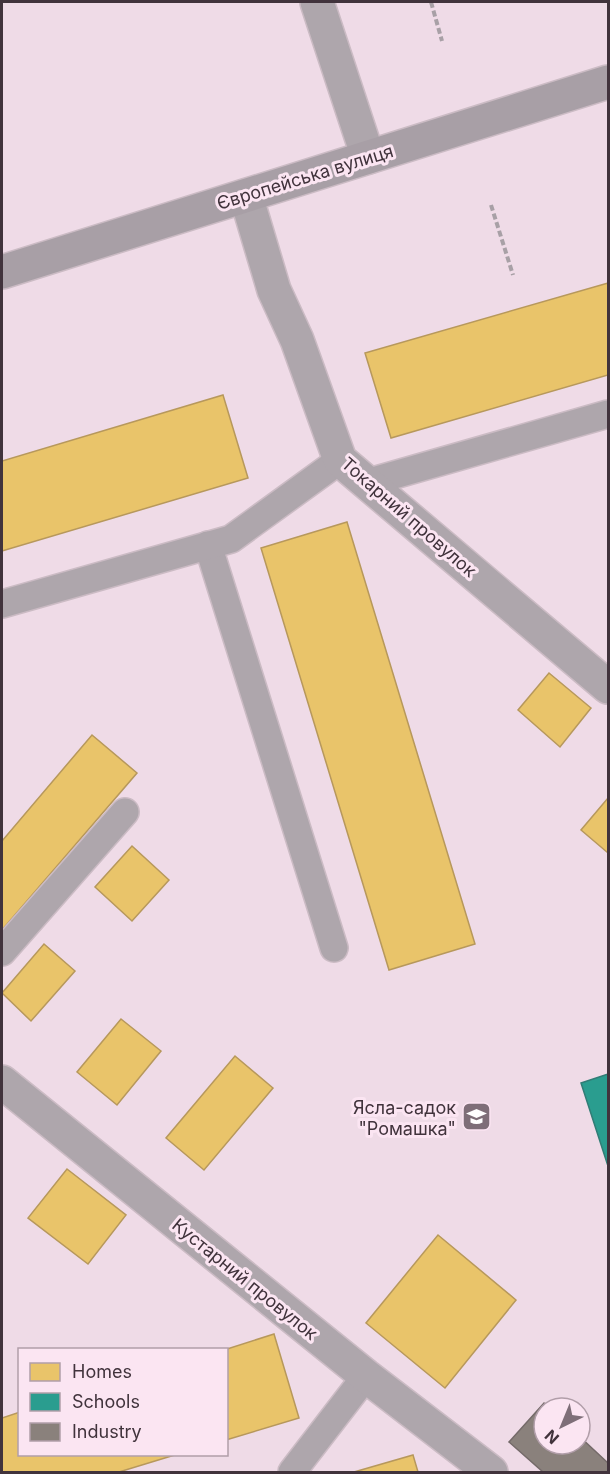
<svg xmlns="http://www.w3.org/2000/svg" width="610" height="1474" font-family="Inter,sans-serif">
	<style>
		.homes { fill: #e9c46a; stroke: #b7985c; stroke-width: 1.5 }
		.schools { fill: #2a9d8f; stroke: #317d76; stroke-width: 1.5 }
		.industry { fill: #8a817c; stroke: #746a69; stroke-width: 1.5 }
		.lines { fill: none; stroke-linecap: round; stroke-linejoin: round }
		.lane-casing { stroke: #cbbbc4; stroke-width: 30 }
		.street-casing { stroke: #cbbbc4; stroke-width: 36 }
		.primary-casing { stroke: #cbbbc4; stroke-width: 36 }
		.path { stroke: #a8a0a6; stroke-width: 4; stroke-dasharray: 6 3; stroke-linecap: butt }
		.lane { stroke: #aea6ac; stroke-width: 27 }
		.street { stroke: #aea6ac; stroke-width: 33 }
		.primary { stroke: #a89fa6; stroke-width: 33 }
		.labels { text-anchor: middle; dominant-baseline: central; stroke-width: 6; stroke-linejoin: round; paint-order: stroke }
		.street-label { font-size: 18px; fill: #41333c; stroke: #fbe5f2 }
		.poi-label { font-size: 18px; fill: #41333c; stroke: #fbe5f2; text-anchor: end }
	</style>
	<rect width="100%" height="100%" fill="#efdbe7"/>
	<!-- homes -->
	<g class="homes">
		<path d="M608,283V375L391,438L365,353Z"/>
		<path d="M223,395L248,478L2,551V461Z"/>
		<path d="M347,522L475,944L389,970L261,548Z"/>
		<path d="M549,673L591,708L560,747L518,710Z"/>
		<path d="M92,735L137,773L2,930V841Z"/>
		<path d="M608,798V853L581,830Z"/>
		<path d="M132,846L169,880L132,921L95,887Z"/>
		<path d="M44,944L75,971L31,1021L2,993Z"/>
		<path d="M121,1019L161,1051L117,1105L77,1072Z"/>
		<path d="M235,1056L273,1088L204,1170L166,1138Z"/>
		<path d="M67,1169L126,1215L88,1264L28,1218Z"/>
		<path d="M438,1235L516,1300L445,1388L366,1323Z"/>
		<path d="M274,1334L299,1418L226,1440V1350H224Z"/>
		<path d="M20,1412V1454H178L119,1472H2V1418Z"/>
		<path d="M413,1455L418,1472H354Z"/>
	</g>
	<!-- schools -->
	<path class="schools" d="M608,1074V1166L581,1083Z"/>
	<!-- industry -->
	<path class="industry" d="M544,1403L549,1408H544V1444H580V1437L608,1463V1472H543L509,1442Z"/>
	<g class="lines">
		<defs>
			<g id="lane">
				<path d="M366,483L608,414"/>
				<path d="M208,545L334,948"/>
				<path d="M2,604L231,539L340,460"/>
				<path d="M2,952L125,812"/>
				<path d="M292,1472L366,1376"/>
			</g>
			<g id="street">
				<path d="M317,2L368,157"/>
				<path d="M246,196L274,290L297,340L340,460L608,687"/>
				<path d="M2,1082L366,1376L491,1472"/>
			</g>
			<path id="primary" d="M2,272L608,82"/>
		</defs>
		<!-- lane casing -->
		<use href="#lane" class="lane-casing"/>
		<!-- street casing -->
		<use href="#street" class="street-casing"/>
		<!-- primary casing -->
		<use href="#primary" class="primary-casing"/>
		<!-- path -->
		<g class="path">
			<path d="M431,2L442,41"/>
			<path d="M491,205L513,275"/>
		</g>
		<!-- lane -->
		<use href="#lane" class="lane"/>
		<!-- street -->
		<use href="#street" class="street"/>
		<!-- primary -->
		<use href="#primary" class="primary"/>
	</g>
	<!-- icons -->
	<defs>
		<symbol id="school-square" viewBox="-11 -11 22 22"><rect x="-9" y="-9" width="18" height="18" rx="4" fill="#7e6e78" stroke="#fbe5f2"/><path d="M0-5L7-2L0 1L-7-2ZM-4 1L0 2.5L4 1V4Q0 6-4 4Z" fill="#fff"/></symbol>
	</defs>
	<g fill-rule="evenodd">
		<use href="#school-square" x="460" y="1100" width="33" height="33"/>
	</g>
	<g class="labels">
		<!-- street labels -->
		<g class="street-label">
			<text transform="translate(305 177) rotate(-17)">Європейська вулиця</text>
			<text transform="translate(409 517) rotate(41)">Токарний провулок</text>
			<text transform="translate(245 1279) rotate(39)">Кустарний провулок</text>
		</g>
		<!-- poi labels -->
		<g class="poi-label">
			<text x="456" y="1107">Ясла-садок<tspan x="456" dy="21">"Ромашка"</tspan></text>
		</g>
	</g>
	<!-- border -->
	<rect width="610" height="1474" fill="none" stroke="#41333c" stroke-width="6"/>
	<!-- legend -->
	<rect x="18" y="1348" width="210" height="108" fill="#fbe5f2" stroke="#b19ea9" stroke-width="1.5"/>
	<rect x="30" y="1363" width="30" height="18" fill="#e9c46a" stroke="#b19ea9" stroke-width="1.5"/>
	<text x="72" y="1378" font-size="18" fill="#41333c">Homes</text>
	<rect x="30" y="1393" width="30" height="18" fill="#2a9d8f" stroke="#b19ea9" stroke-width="1.5"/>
	<text x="72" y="1408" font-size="18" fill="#41333c">Schools</text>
	<rect x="30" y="1423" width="30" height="18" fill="#8a817c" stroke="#b19ea9" stroke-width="1.5"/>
	<text x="72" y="1438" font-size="18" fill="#41333c">Industry</text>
	<!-- north arrow -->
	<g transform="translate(562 1426) rotate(223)"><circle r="28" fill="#fbe5f2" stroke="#b19ea9" stroke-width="1.5"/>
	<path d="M0-4.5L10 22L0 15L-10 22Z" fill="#7e6e78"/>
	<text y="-9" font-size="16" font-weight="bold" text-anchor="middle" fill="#41333c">N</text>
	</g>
</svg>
